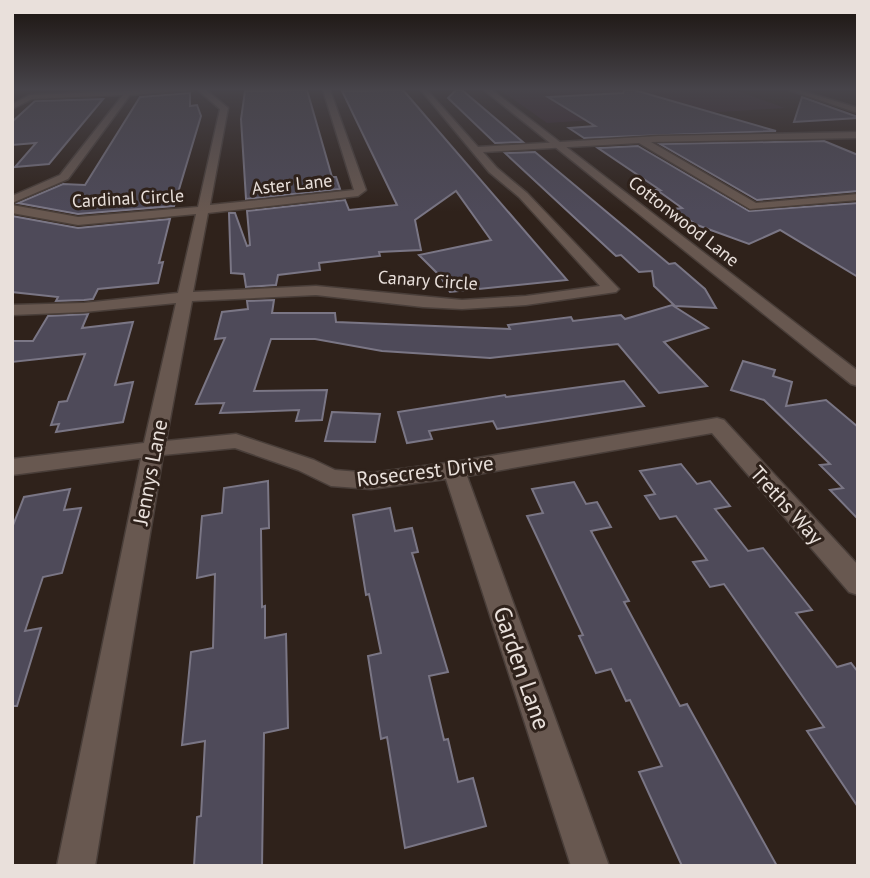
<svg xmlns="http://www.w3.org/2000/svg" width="870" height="878" font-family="'PT Sans',sans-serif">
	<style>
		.education { fill: #39262e }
		.building { fill: #4e4a59; stroke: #7a7685; stroke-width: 2 }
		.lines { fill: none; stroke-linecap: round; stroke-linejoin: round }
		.street-casing { stroke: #493e39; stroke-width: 3 }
		.secondary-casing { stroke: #493e39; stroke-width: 3 }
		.street { fill: #685850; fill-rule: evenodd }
		.secondary { fill: #685850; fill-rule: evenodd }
		.labels { text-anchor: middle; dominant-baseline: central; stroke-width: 6; stroke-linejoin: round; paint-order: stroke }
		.far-street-label { font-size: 18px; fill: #e9e0db; stroke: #2f221b }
		.street-label { font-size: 21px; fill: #e9e0db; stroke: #2f221b }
		.near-street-label { font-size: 24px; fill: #e9e0db; stroke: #2f221b }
	</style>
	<rect width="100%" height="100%" fill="#2f221b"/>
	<!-- education -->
	<path class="education" d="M500,90H735L785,108L547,123Z"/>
	<!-- building -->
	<g class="building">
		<path d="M307,90L332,177H336L340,189L246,199L241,119L245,91Z"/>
		<path d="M403,90L567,280L450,292L440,276L419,255L491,240L456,191L415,220L421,250L379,252L380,256L319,263L320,270L278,275L276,285L246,287L244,274L231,273L229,213H235L247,246L250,245L247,211L345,200L349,210L397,205L342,91Z"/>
		<path d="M456,90H462L523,142L495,143L448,98Z"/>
		<path d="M624,90H634L776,131L584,138L569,128L595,126L548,97L623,93Z"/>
		<path d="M190,93V106L197,105L201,116L174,206L78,214L18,203L63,184L85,185L140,97Z"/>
		<path d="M802,97L858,117V118L794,122Z"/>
		<path d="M103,99L49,164L15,167L36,143L12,145V122L35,101Z"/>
		<path d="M824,141L858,155V191L757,200L660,144Z"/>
		<path d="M638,146L749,211L858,203V277L780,230L749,244L697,225L673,209L682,208L657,190H660L598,148Z"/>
		<path d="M535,152L669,264L675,263L705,289L716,308L675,306L654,286L652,271L639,272L621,255L616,256L505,153Z"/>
		<path d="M12,216L78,228L170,219L159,263L163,262L158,283L98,289L93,299L84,300L56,301L58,297L12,292Z"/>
		<path d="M274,300L272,313H335L336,322L510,329L508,325L571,317L573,321L621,315L625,319L672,305L708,328L664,342L707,386L659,393L618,344L490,358L382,351L315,339H271L254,391L327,390L322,420L296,421L299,410L220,413L224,403L196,404L225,338L215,339L222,312L248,309L247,301Z"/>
		<path d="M88,314L82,328L133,322L115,385L133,382L123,422L56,432L59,424L51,425L59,402L67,401L85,354L12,362V341H33L48,316Z"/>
		<path d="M743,361L775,370L773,376L792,382L786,406L826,400L858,427V519L830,490L843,488L820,465L830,464L764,400L731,390Z"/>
		<path d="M624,381L644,406L497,429L493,421L429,431L432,439L407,443L398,412L505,395L506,397Z"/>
		<path d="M332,412L380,414L375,442L325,441Z"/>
		<path d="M681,464L697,484L710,481L730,506L715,509L748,551L763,548L812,610L796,613L837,667L851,663L858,672V807L807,731L824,727L724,584L710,587L693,562L707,560L676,516L660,519L645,496L655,494L640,471Z"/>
		<path d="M268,481L269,528L261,529L262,607L265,606V638L286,634L288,728L264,733L262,866H194L197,817L201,816L205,741L182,745L191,652L213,648L215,574L197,578L202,516L222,513L224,488Z"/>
		<path d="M574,482L586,504L597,502L611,527L591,531L629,601L624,602L680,706L687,704L777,866H682L639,772L662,766L630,700L626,701L611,669L596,673L579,636L583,635L527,516L543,513L532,489Z"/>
		<path d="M70,489L64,510L81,508L62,573L43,577L25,631L41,628L17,706H12V528L24,497Z"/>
		<path d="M390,508L395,531L412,528L418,552L412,553L448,672L429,676L444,740L448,739L458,782L473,778L486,826L405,848L387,737L381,739L368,656L381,653L369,594L366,595L353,515Z"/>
	</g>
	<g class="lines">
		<defs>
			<g id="street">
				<path d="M151,90H194L130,95L68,179L12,203V196L60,175L123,95L32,99L12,109V104L30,95Z"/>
				<path d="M198,90H206L228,108L210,205L354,190L323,90H330L366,190L358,196L208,213L193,292L316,286L462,300L526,296L600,286L519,197L489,172L421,90H427L478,147L658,136L858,132V138L651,142L756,203L858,194V200L750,209L639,143L483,152L497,168L527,193L616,286L619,289L616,292L526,305L462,309L423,307L316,295L192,301L166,441L236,434L314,460L335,470L371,473L454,462L717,418L724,420L858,565V595L849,592L712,433L467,476L609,866H571L446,479L371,489L331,486L298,470L235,448L163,455L95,866H57L141,458L12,475V459L144,443L176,303L84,312L12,315V305L84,303L178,293L196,214L78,225L12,213V205L78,217L198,207L220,109Z"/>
				<path d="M789,90H799L858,108V113Z"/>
			</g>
			<path id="secondary" d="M484,90H492L858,371V386L851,384Z"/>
		</defs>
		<!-- street casing -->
		<use href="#street" class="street-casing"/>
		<!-- secondary casing -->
		<use href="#secondary" class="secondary-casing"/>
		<!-- street -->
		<use href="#street" class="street"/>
		<!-- secondary -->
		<use href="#secondary" class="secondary"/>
	</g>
	<!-- sky -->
	<linearGradient id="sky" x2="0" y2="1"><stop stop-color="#1a130f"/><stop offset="0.42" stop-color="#47444a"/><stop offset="1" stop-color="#47444a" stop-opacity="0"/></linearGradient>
	<rect width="870" height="212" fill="url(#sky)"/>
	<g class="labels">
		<!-- far-street labels -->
		<g class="far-street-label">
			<text transform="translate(292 184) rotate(-6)">Aster Lane</text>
			<text transform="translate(128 198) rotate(-3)">Cardinal Circle</text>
			<text transform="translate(684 221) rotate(38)">Cottonwood Lane</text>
			<text transform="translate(428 280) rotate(4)">Canary Circle</text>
		</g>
		<!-- street labels -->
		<g class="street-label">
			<text transform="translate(425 471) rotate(-7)">Rosecrest Drive</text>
			<text transform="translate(150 472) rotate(-79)">Jennys Lane</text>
			<text transform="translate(787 505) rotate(48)">Treths Way</text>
		</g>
		<!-- near-street labels -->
		<g class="near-street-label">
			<text transform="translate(522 668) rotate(71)">Garden Lane</text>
		</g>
	</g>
	<!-- border -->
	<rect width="870" height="878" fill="none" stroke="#e9e0db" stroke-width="28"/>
</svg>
